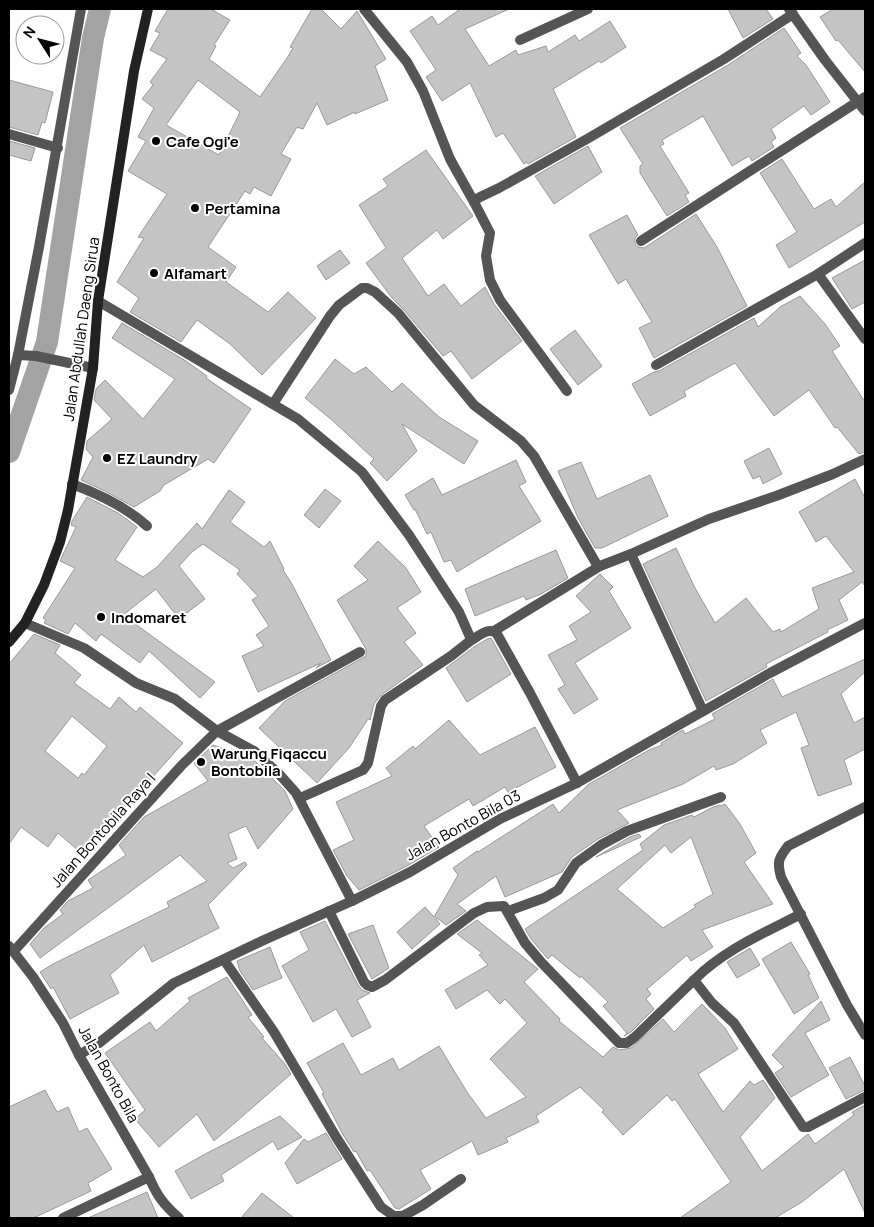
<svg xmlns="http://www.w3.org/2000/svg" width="874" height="1227" font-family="Manrope,sans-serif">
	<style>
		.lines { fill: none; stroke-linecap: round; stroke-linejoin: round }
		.canal { stroke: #a3a3a3; stroke-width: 22 }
		.building { fill: #c4c4c4; stroke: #999; fill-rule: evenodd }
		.minor { stroke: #555; stroke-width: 10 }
		.secondary { stroke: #222; stroke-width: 10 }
		.poi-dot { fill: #000; stroke: #fff; stroke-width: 2 }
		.labels { text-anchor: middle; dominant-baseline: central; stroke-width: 4; stroke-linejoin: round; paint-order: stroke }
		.poi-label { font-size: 15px; font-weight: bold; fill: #000; stroke: #fff; text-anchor: start }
		.street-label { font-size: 15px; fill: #000; stroke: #fff }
	</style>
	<rect width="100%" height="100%" fill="#fff"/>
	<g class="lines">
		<!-- canal -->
		<path class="canal" d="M9,452L47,342L93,38L100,9"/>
	</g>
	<!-- building -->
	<g class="building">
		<path d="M168,9H211L230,20L214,45L216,46L209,59L260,97L289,55L290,56L289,54L293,48L290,47L312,9H321L341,29L357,11L386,59L375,66L388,100L355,114V112L327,125L317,103L303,129L297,127L281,154L291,159L271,196L254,187L250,194L245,191L208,247L236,267L226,282L268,312L288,292L316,318L262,375L230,344L197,320L181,342L130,312L139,298L117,282L144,238L138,237L167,194L128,171L146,141L138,137L154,108L142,99L153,85L150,82L167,59L150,50L160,33L155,31ZM198,80L240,112L219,155L166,125Z"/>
		<path d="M460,9H509L465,29L489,66L516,50L518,55L546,46L548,52L575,35L579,41L610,21L626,47L601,63L599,61L553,89L576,137L528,164L527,162L524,164L503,133L496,137L470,83L442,101L426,77L436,70L410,31L432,16L438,25Z"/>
		<path d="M728,9H766L773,19L743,38Z"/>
		<path d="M833,9H865V72L838,40L836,41L820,17Z"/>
		<path d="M784,28L801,53L797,56L806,65L830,102L811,115L804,106L771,129L776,138L771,142L774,147L752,161L749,156L732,166L703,116L662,140L664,144L660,146L689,193L685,195L689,202L667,216L640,173V166L643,164L620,128L728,65Z"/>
		<path d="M9,80L53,92L45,123L42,122L38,135L9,127Z"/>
		<path d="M9,141L35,148L31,161L9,155Z"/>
		<path d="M588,146L602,172L554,204L535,176Z"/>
		<path d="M426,150L473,216L443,239L437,230L402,258L428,296L444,284L461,306L485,287L494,304L522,341L472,379L451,351L443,356L403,309L392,298L366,263L386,248L359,205L388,186L383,179Z"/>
		<path d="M782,159L814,209L831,199L836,207L865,182V222L789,268L776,245L797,232L760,173Z"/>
		<path d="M696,214L717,247L747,306L654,358L639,328L652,322L626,279L618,284L589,235L627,215L638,235L635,238V244L638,247L644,248Z"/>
		<path d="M340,250L350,263L326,280L317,266Z"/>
		<path d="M865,260V302L852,309L832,278Z"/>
		<path d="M800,296L825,324L840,346L832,351L865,402V452L859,454L837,427L835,428L809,390L774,416L735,363L684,391L686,396L650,416L632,384L654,372L659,371L754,318L758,327L780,307Z"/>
		<path d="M122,323L186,361L207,376L206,378L251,409L214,463L208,459L164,485L160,491L134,507L105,491L81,480L93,457L86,449L87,441L112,419L94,400L96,389L105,380L143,419L175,379L112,338Z"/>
		<path d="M575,330L602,366L578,385L550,349Z"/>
		<path d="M335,359L354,374L366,367L392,392L402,383L439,417L478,441L464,464L402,424L417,451L387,481L370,463L374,459L332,420L305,398Z"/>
		<path d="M769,448L782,474L763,484L760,476L753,479L744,461Z"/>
		<path d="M516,460L526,482L519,486L541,521L457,572L451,560L444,562L431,532L427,534L415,509L414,510L405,495L433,478L442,495Z"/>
		<path d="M581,462L597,499L650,475L668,516L602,548H595L578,518L558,471Z"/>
		<path d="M855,479L865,498V586L862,582L839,600L848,620L827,630L828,632L766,664L767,667L706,701L643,564L676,548L695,588L715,623L746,598L773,632L780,629L781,632L819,609L812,588L854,572L826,536L816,542L799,512Z"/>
		<path d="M325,489L341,501L319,528L304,515Z"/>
		<path d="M229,490L245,502L230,522L264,547L270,541L284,569L283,570L292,584L331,660L316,668L321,663L258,692L242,656L264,646L256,635L269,626L252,600L258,596L237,574L240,570L203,544L192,552L179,566L205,599L179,619L156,589L123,615L215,682L200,698L149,651L140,663L101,634L96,641L75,623L68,634L44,623L46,620L43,618L75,568L60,561L76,527L71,525L72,521L87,497L118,513L137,527L115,560L143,577L157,567L197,523L202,529Z"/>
		<path d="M378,541L406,568L421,592L397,608L416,633L404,642L423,665L380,696L374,704L370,720L368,719L349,748L317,783L259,728L285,701L366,656V649L337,600L368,580L354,566Z"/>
		<path d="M556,550L568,578L541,594L526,600L524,596L475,616L465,589Z"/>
		<path d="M600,574L613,587L609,591L631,628L575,663L598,699L574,714L558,689L565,685L548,655L577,640L569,626L591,612L576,596Z"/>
		<path d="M34,634L60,645L55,653L81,675L74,683L110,709L119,697L136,712L140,707L183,743L107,828L103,823L80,852L58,833L48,847L21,827L9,844V664ZM72,716L107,746L84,775L82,773L78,778L45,751Z"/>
		<path d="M491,638L511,674L467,702L446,668L474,647L487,639Z"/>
		<path d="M865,659V672L841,694L854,723L865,717V749L844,760L852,784L818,796L801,748L809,745L796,712L760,730L767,743L733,764L716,770L714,766L683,784L617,810L629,823L598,839L572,857L562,872L505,897L496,876L457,904L466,911L446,925L437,918L436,919L440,924L412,949L397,932L425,907L434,917L458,875L453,868L477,851L478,852L553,804L559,813L589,784L649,750L662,745L661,743L683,730L685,734L715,719L712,714L773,679L782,697Z"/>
		<path d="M449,720L480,755L535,727L556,767L508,792L505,787L473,806L469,799L424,826L439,847L407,866L359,890L347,876L333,850L354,840L336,802L392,776L386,768L413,746L415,749Z"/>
		<path d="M213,745L253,759L285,791L293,809L258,849L246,826L228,834L237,859L227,863L233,868L245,862L247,865L208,905L219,928L152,962L144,945L110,975L119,993L70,1019L53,987L51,989L40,972L53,964L169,907L167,902L207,881L180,855L40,958L30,944L44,928L63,914L60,910L68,901L93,888L88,880L126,855L119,845L144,817L208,781L194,763Z"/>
		<path d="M725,804L740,824L756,853L744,862L773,904L702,930L713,947L691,961L687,955L647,989L651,994L646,999L654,1009L631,1032L624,1036L627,1033L603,1006L608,1002L581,976L580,978L552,955L548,959L531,939L525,929L643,850L640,844L664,825L692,815L694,817L713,807L720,805L721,806ZM691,837L713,894L694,905L696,907L663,928L617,889L665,845L671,853Z"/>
		<path d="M639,834L641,837L596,857L630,837Z"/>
		<path d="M477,920L538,969L524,982L560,1019L559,1021L603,1057L613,1047L619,1050L631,1048L663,1019L674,1032L702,1004L725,1028L738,1049L698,1074L723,1112L750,1081L754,1085L763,1080L775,1098L740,1137L762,1171L808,1134L815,1144L854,1115L852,1112L865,1105V1213L844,1169L802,1202L775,1218H680L731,1182L675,1099L672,1101L667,1095L623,1135L602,1112L604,1110L580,1087L536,1116L539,1122L506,1138L508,1142L478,1155L472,1141L420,1170L431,1189L399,1209L395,1208L370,1170L367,1171L356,1151L354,1152L342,1133L322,1094L324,1093L307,1063L343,1043L361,1075L393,1058L399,1070L439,1046L467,1092L486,1118L526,1097L490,1059L527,1023L505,999L500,1004L487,990L456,1009L445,990L488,965L479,955L482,953L457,934Z"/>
		<path d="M325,921L358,985L362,990L370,993L357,1000L371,1027L352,1037L336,1009L313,1022L282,966L309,950L300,932Z"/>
		<path d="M373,925L389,968L372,979L348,934Z"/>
		<path d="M791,942L810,974L808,975L819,998L794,1014L762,959Z"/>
		<path d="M270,947L282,978L253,990L240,971L237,961Z"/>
		<path d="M750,948L760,965L737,978L727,962Z"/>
		<path d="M227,977L252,1015L248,1017L264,1037L262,1038L285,1064L291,1074L214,1141L197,1114L159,1147L135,1119L145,1110L105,1053L150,1022L156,1031L190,1001L188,998Z"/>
		<path d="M821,1001L830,1020L805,1033L829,1075L791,1097L775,1073L784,1067L772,1055Z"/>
		<path d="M850,1057L865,1086V1090L846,1099L829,1068Z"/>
		<path d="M45,1090L57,1112L68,1107L79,1132L87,1128L112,1169L88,1183L91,1191L40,1215L33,1218H9V1107Z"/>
		<path d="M280,1116L302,1137L278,1150L273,1141L221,1175L224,1181L191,1199L175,1171L207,1153Z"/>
		<path d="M326,1133L342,1159L297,1184L285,1163L304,1139L308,1142Z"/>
		<path d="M147,1192L158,1218H88Z"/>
		<path d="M262,1193L294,1218H241Z"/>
	</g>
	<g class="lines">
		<!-- minor -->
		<g class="minor">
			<path d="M364,9L407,62L423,91L450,159L474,202L478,198L499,188L587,139L724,59L793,14"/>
			<path d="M789,9L825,60L865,111"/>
			<path d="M520,40L588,9"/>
			<path d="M9,134L58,148"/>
			<path d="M474,202L490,233L486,256L490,280L500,300L567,391"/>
			<path d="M641,241L865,97"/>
			<path d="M818,274L865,339"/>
			<path d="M98,301L298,419L362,472L409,535L459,612L470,637V641L451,656L385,700L381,706L368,763L363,770L300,798"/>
			<path d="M18,355L36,356L93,368"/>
			<path d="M656,365L818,274L865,243"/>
			<path d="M9,390L18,355L39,247L81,9"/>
			<path d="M273,404L330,316L339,305L362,288H367L375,292L398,313L474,405L521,441L534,456L597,565L600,566L631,554L703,711"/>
			<path d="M72,484C99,494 126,507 147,526"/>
			<path d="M631,554L709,519L776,496L833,474L865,459"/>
			<path d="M25,623L84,648L136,683L175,699L217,731L254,751L280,775L296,793L352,901"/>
			<path d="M494,631L600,566"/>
			<path d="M470,641C479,636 489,626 497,634L530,693L577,783"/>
			<path d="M865,807L788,846C778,859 777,862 781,877L847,1005L865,1035"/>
			<path d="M329,911L364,982L367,985L372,987L385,980L474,913L487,907L504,906L525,943L541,962L619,1043H627L635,1037L694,980L712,1003L734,1023L803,1127H808L865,1097"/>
			<path d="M508,911L544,898L558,890L576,863L601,845L627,831L721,797"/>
			<path d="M9,946L33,977L63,1023L79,1055L149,1177C157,1196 164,1205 179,1218"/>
			<path d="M14,951L182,765L217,731L360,652"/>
			<path d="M224,960L274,1032L336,1137L381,1207L394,1216H403L423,1205L461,1179"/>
			<path d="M694,980C724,950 764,933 801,914"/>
			<path d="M79,1055L99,1043L174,983L264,940L352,901L410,872L500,819L577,783L770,673L865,623"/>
			<path d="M63,1218L149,1177"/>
		</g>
		<!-- secondary -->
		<path class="secondary" d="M9,642L25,623L44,585L60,542L68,510L93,368L98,301L134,71L148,9"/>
	</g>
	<!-- markers -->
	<g class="poi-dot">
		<circle cx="156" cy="141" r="5"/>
		<circle cx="195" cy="208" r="5"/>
		<circle cx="154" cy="273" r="5"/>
		<circle cx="107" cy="458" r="5"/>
		<circle cx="101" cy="617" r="5"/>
		<circle cx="201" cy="762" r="5"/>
	</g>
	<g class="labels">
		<!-- poi labels -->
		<g class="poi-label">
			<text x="166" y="141">Cafe Ogi'e</text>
			<text x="205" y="208">Pertamina</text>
			<text x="164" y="273">Alfamart</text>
			<text x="117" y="458">EZ Laundry</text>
			<text x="111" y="617">Indomaret</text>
			<text x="211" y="753">Warung Fiqaccu<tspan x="211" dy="17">Bontobila</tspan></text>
		</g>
		<!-- street labels -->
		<g class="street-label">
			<text transform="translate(81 329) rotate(-82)">Jalan Abdullah Daeng Sirua</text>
			<text transform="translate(463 825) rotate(-29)">Jalan Bonto Bila 03</text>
			<text transform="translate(103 830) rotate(-48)">Jalan Bontobila Raya I</text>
			<text transform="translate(109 1074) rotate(61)">Jalan Bonto Bila</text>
		</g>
	</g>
	<!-- border -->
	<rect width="874" height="1227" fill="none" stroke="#000000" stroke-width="20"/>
	<!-- north arrow -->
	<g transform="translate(40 40) rotate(306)"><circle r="24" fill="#ffffff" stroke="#999999"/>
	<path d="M0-4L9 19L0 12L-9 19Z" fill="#000000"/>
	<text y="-8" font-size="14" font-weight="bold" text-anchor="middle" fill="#000000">N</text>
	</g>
</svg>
